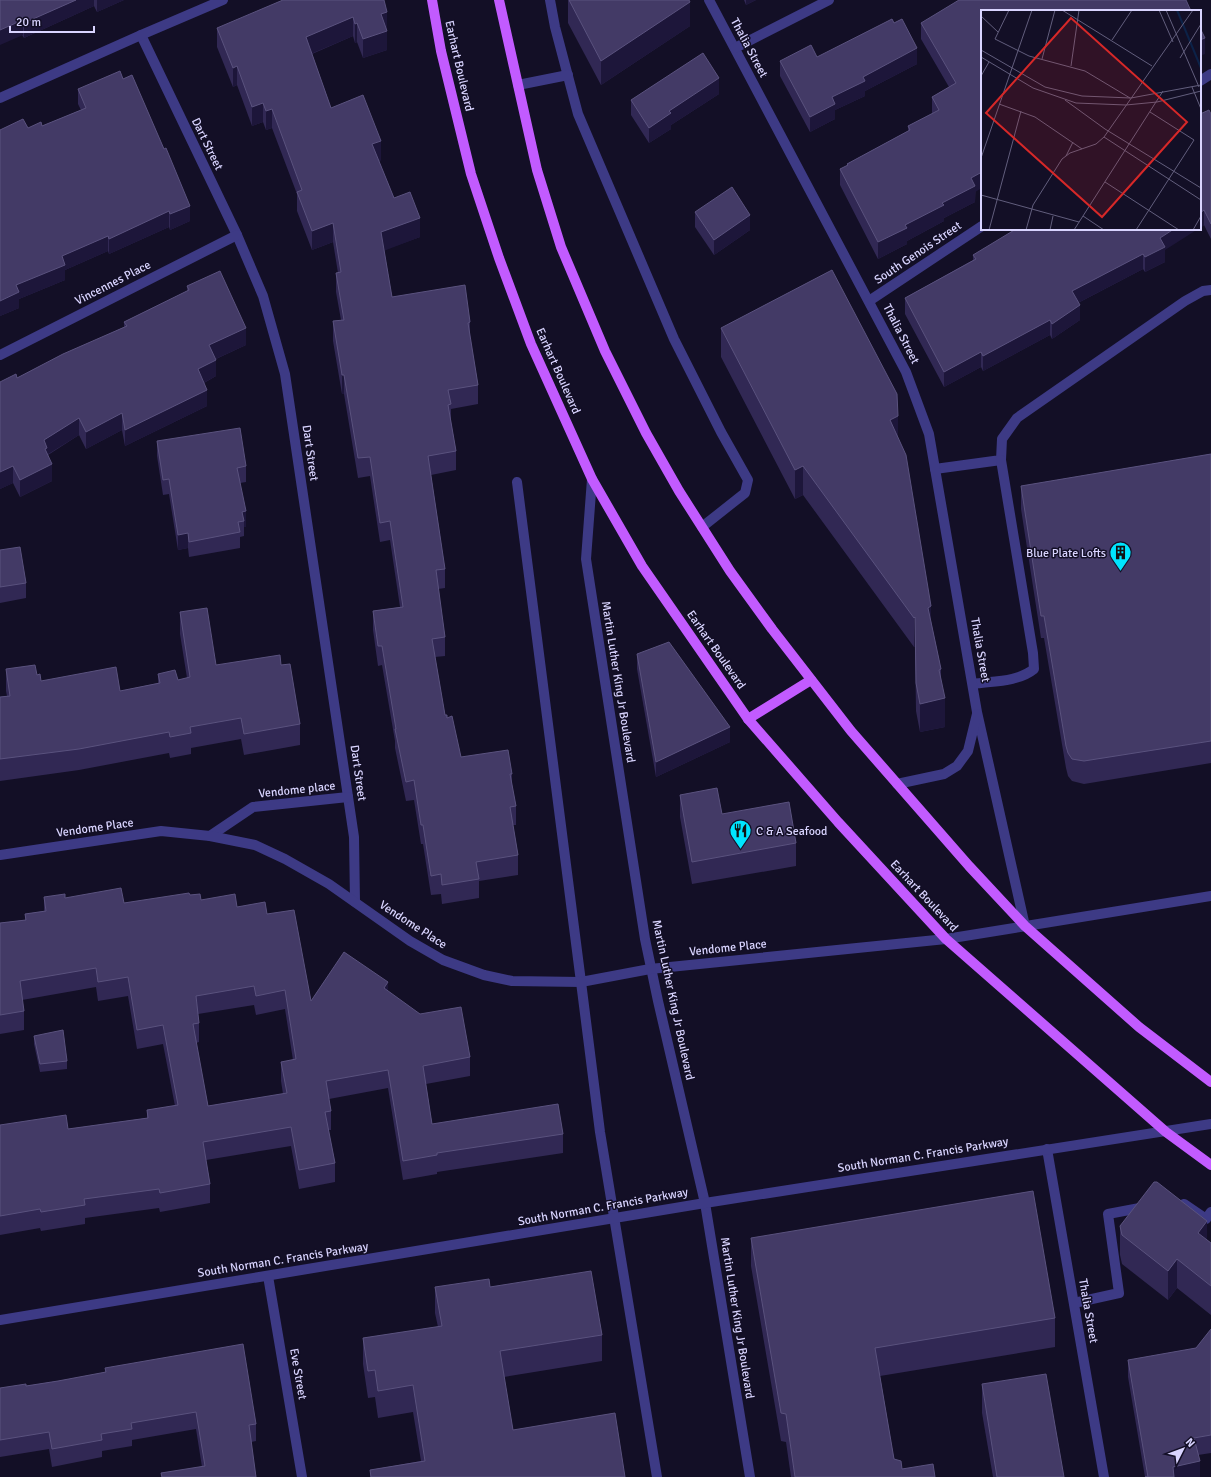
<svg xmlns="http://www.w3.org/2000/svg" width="1211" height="1477" font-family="Signika,sans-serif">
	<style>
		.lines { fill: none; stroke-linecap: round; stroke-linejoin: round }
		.service { stroke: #3d3a85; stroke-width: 10 }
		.minor { stroke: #3d3a85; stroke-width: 10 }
		.tertiary { stroke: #3d3a85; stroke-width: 10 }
		.primary { stroke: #c25bff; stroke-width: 10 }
		.wall { fill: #312854; fill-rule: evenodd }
		.shaded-wall { fill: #1d163a }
		.building { fill: #433a66; stroke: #5a527e; fill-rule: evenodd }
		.labels { text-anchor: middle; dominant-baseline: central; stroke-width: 3; stroke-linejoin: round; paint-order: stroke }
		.street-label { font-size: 12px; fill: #d9d4ff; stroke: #130f26 }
		.poi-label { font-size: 12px; fill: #d9d4ff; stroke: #130f26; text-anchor: end }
		.inset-river { fill: none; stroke: #0c2248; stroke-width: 2 }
		.inset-road { fill: none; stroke: #625e7d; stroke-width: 1 }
		.view { fill: #d62828; fill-opacity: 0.15; stroke: #d62828; stroke-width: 2 }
		.inset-edge { fill: none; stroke: #d9d4ff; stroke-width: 2 }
	</style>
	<rect width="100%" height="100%" fill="#130f26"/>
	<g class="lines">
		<!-- service -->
		<g class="service">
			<path d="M550,0L555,27L578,114L674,339L721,432L748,480L745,493L702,527"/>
			<path d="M518,85L568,75"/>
			<path d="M935,469L1001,460L1002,439L1017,418L1185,301L1203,291L1211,290"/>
			<path d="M517,482L581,982"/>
			<path d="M973,684C993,681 1018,682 1034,669L1033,653L1001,460"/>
			<path d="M1184,1204L1206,1219L1211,1212"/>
			<path d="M1074,1303L1119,1293L1108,1214L1145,1207"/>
		</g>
		<!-- minor -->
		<g class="minor">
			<path d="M709,0L906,372L929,434L977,712L1025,926"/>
			<path d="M141,35L237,235L263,296L285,374L354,837L355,902"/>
			<path d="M735,48L829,0"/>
			<path d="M1200,81L1211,74"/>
			<path d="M0,98L141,35L223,0"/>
			<path d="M869,301L982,226"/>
			<path d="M0,355L237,235"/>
			<path d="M592,479L586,559L645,939L658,1001L705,1203L750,1477"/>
			<path d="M897,784L944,774L957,766L968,751L977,714"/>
			<path d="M210,836L253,807L348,797"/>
			<path d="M0,855L161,831L210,836L255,845L285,859L329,884L410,941L443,960L484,975L512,981L581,982L650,969L946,939"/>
			<path d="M581,982L600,1132L657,1477"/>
			<path d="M1047,1149L1104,1477"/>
			<path d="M268,1276L302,1477"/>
			<path d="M0,1320L705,1203L1211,1124"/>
		</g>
		<!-- tertiary -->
		<path class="tertiary" d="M946,939L1211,896"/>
		<!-- primary -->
		<g class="primary">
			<path d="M432,0L441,51L471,174L499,258L531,344L592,479L642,566L748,719L838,822L946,939L1166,1132L1211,1165"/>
			<path d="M499,0L537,170L561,247L605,351L646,433L679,491L730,571L772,629L851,731L969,866L1025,926L1139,1027L1211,1082"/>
			<path d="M748,719L811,680"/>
		</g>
	</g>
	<!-- wall -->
	<g class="wall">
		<path d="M0,0H124L97,12L94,6L24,38Z"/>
		<path d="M568,0L690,26L601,85L568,23Z"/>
		<path d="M744,0H756L746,5Z"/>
		<path d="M982,11L975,202L944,218V221L907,241V244L878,259L840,185V169L847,166V164L908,131V126L932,114V97L949,87L921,39V23Z"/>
		<path d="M387,12V50L363,58L357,42L355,43L353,36L312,54L331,108L381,160L379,161L394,198L420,237L384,250L392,297L470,322V337L478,385V404L451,409V422L456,451V470L431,475L445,569V588L438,589L445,637V656L435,657L445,715L447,718L461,757L512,774V786L516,806V825H513L518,855V875L479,881V898L442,904L441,894L431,895L423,844H421L414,800L406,801L395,748V741L382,665L378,666L373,630V611L400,607L390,540L380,542L370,476L358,478L344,394H342L333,341V321L341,320L336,292V273H338L333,242L312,250L297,211V194L272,128L266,130L263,122L252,126L237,85L233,87L217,47V28Z"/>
		<path d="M817,57L917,64L865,91V96L835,110V119L810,132L780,76V61Z"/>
		<path d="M123,79L190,221L170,230L169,227L109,254L108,251L65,270V280L19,299V308L0,316L28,128L42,126L81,110L78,104V89Z"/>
		<path d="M719,94L671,125V129L649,143L631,115V100Z"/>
		<path d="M1211,114V239L1204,225L1200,228Z"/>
		<path d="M695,212L750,230L714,255L695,227Z"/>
		<path d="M1165,250V262L1145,272L1143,269L1078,303L1080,320L1052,339L1050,335L983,371L981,367L944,387L905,314V298L973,260V255Z"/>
		<path d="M187,286L246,345L216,359V376L204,383L207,406L125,446L122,430L86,449L79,435L48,455L52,481L20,497L13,483L0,489L17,378L124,327V322L187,291Z"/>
		<path d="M721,328L898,439L931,621L941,669V679L945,727L920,732L916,711L915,646L914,647L803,495L795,499L721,357Z"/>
		<path d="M157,441L246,466V482L240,483L246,527H244V536L240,537V548L189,557L188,548L178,550L169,494L163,495L157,456Z"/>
		<path d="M1211,454V763L1084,784L1072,781L1068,776L1066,768L1044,638H1041L1021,509V486Z"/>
		<path d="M0,550L26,583V598L0,603Z"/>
		<path d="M180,612L216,665H281L300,724V745L244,755L241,739L191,748V754L170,758L169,753L79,770L0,781V697L7,696L6,691V669L37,675L41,681L120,691L158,683V674L178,680L187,678L180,634Z"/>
		<path d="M637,654L730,742L656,777L637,669Z"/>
		<path d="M680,795L722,814L796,843V866L692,884L680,817Z"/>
		<path d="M190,895L201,900L237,907L267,914L311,1001L388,992L470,1057V1076L426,1084L432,1124L563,1134V1153L437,1172V1174L403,1180L388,1088L329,1099L331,1111V1130H328L335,1163V1182L299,1189L291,1146L206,1160L210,1184V1203L160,1212L159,1208L85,1218V1224L41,1231L40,1228L0,1235V1125L68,1129L147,1118V1110L175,1106L163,1044L137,1049L128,996L98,1001L96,987L22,1000L24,1011V1030L0,1034V923L25,920V914L44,911V897L65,898L124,903ZM254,1005L256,1015L285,1009L293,1060L281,1062V1081L283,1094L208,1106L196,1043L199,1042V1023L198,1014Z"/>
		<path d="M34,1036L67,1061V1069L40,1072L34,1044Z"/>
		<path d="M1120,1226L1207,1240L1211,1243V1315L1177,1288L1168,1300L1122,1264L1120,1255Z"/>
		<path d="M751,1238L1055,1318V1347L880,1376L894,1459L902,1469L935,1477H791L786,1442L781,1441L751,1266Z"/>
		<path d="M435,1287H490L602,1335V1361L504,1377L513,1430L625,1477H370V1470L421,1461L413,1412L378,1418L375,1397L368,1398L363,1364V1338L438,1327L435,1313Z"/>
		<path d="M1211,1332V1453L1198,1455L1200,1477H1145L1128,1377V1360L1196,1348Z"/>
		<path d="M105,1368L256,1424V1441L251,1442L256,1477H161V1473L202,1467L196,1429L132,1440V1446L102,1451V1457L52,1467L49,1449L0,1457V1388L26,1386L58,1381L105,1373Z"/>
		<path d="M982,1384L1064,1477H993L982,1413Z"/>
	</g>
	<!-- shaded-wall -->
	<g class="shaded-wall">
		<path d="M76,0H94V6L24,38V23Z"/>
		<path d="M97,0H124L97,12Z"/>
		<path d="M746,0H756L746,5Z"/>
		<path d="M690,2V26L601,85V61Z"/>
		<path d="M387,12V50L363,58V39L381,14Z"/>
		<path d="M353,17V36L306,56V37Z"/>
		<path d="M23,20V35L0,45V30Z"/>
		<path d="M357,23V42L355,43V24Z"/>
		<path d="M1205,38V54L1200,56V40Z"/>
		<path d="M917,48V64L865,91V96L835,110V119L810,132V117L832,97L863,77Z"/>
		<path d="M237,66V85L233,87V68Z"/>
		<path d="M719,78V94L671,125V129L649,143V128L669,111Z"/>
		<path d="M263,103V122L252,126V107Z"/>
		<path d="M272,109V128L266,130V111Z"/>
		<path d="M381,141V160L372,163V144Z"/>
		<path d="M982,172V188L975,192V202L944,218V221L907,241V244L878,259V242L942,203L971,178Z"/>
		<path d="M190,206V221L170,230V214Z"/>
		<path d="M1204,210V225L1200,228V213Z"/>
		<path d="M169,211V227L109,254V239Z"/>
		<path d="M750,215V230L714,255V240Z"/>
		<path d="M420,218V237L381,252V232Z"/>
		<path d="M333,223V242L312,250V231Z"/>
		<path d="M1174,229H1198L1165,250V262L1145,272V257L1160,238Z"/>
		<path d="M108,236V251L65,270V280L19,299V308L0,316V301L16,285L62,256Z"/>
		<path d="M1143,254V269L1072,306V291Z"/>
		<path d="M1080,305V320L1052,339V324Z"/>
		<path d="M1050,320V335L983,371V356Z"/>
		<path d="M246,328V345L209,362V345Z"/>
		<path d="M981,352V367L944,387V372Z"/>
		<path d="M216,360V376L198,386V369Z"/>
		<rect x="342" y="375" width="2" height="19"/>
		<path d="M207,390V406L125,446V430Z"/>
		<path d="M122,413V430L86,449V432Z"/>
		<path d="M898,416V444L890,420Z"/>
		<path d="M79,418V435L45,456L44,440Z"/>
		<path d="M52,464V481L20,497V480Z"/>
		<path d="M13,466V483L0,489V472Z"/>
		<path d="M803,466V495L795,499V470Z"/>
		<path d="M246,511V527H244V521L242,512Z"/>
		<path d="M188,533V548L178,550V535Z"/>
		<path d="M931,606V635L928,608Z"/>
		<path d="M915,617V646L914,647V618Z"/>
		<path d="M945,698V727L920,732V704Z"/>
		<path d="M730,727V742L656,777V762Z"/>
		<path d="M388,982V1001L384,988Z"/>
		<path d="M1207,1221V1250L1198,1233Z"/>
		<path d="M1177,1259V1288L1168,1300V1271Z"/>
		<path d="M1200,1461V1477H1173V1467Z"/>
	</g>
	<!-- building -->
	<g class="building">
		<path d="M0,0H76L24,23L23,20L0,30Z"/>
		<path d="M283,0H384L387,12L381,14L387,31L363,39L357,23L355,24L353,17L306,37L331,108L363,95L381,141L372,144L394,198L410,192L420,218L381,232L392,297L465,285L470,322L468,323L478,385L448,390L451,404L448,405L456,451L428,456L445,569L436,570L445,637L432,639L445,715H447V718L452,716L461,757L508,750L512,774H510L516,806L510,807L518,855L476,862L479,879L442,885L441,874L431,876L423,825H421L414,780L406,782L395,729H396L382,646H378L373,611L403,607L390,521L380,523L370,457L358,458L344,375H342L333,321L344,320L336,273L341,272L333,223L312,231L297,192L302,190L272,109L266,111L263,103L252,107L237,66L233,68L217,28Z"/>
		<path d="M569,0H689L690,2L601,61Z"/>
		<path d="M959,0H1186L1191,11H982V172L971,178L975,186L942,203L944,205L905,225L907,228L878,242L840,169L848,165L847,164L910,130L908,126L939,110L932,97L956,83L921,23Z"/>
		<path d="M892,19L894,23L902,19L917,48L863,77L865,81L832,97L835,104L810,117L780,61L811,45L817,57Z"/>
		<path d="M1200,28L1205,38L1200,40Z"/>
		<path d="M703,53L719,78L669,111L671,113L649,128L631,100Z"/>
		<path d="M120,71L123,79L132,75L164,149L166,148L190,206L170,214L169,211L109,239L108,236L62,256L65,265L16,285L19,292L0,301V130L23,119L28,128L41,122L42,126L86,108L78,89Z"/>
		<path d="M1209,110L1211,114V224L1204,210L1200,213V114Z"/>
		<path d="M732,187L750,215L714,240L695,212Z"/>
		<path d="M1016,229H1174L1160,238L1165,247L1145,257L1143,254L1072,291L1080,305L1052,324L1050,320L983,356L981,352L944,372L905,298L976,259L973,255Z"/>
		<path d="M832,270L897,394L898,416L890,420L906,455L931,606L928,608L941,669L939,670L945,698L920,704L916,683L915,617L914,618L803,466L795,470L721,328Z"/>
		<path d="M220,271L246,328L209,345L216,360L198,369L207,390L125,430L122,413L86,432L79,418L44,440L47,448L45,449L52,464L20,480L13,466L0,472V382L16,374L17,378L63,354L127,326L124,322L189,290L187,286Z"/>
		<path d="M240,428L246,466L237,468L246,511L242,512L244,521L238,522L240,532L189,542L188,533L178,535L169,479L163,480L157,441Z"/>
		<path d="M1211,454V741L1084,761L1072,759L1068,753L1066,746L1044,616H1041L1021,486Z"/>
		<path d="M20,547L26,583L0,587V550Z"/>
		<path d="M207,608L216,665L280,655L281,665L290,664L300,724L244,734L241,718L190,727L191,733L170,737L169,732L79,749L0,759V697L10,696L6,669L35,665L37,675L40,674L41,681L116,667L120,691L160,683L158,674L175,670L178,680L190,677L180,612Z"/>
		<path d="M669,642L730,727L656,762L637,654Z"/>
		<path d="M717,788L722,814L789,802L796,843L692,862L680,795Z"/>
		<path d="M121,888L124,903L189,893L190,895L200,894L201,900L235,894L237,907L265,902L267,914L294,910L311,1001L344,952L388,982L384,988L420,1014L461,1007L470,1057L423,1066L432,1124L558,1104L563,1134L437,1153V1155L403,1161L388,1070L326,1081L331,1111L325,1112L335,1163L299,1170L291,1127L203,1142L210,1184L160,1193L159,1189L84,1199L85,1205L41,1212L40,1209L0,1216V1125L66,1115L68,1129L148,1118L147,1110L178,1105L163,1025L137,1030L128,977L98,982L96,968L20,981L24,1011L0,1015V923L26,920L25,914L46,911L44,897L65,894V898ZM254,986L256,996L285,990L296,1059L281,1062L287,1093L208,1106L193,1024L199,1023L196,996Z"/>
		<path d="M63,1030L67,1061L40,1064L34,1036Z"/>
		<path d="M1154,1182H1157L1207,1221L1198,1233L1211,1243V1286L1177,1259L1168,1271L1122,1235L1120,1226Z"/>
		<path d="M1033,1191L1055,1318L875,1348L894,1459L901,1461L902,1469L933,1464L935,1477H795L786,1414L781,1413L751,1238Z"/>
		<path d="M591,1271L602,1335L500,1351L513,1430L615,1413L625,1477H371L370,1470L425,1461L413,1385L378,1391L375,1370L368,1371L363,1338L442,1326L435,1287L489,1279L490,1287Z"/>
		<path d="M1211,1329V1435L1194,1438L1200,1461L1173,1467L1174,1477H1145H1148L1128,1360L1196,1348Z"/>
		<path d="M243,1344L256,1424L249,1425L256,1477H162L161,1473L205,1466L196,1412L131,1423L132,1429L101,1434L102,1440L52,1449L49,1432L0,1440V1388L26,1384V1386L58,1381L106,1372L105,1368Z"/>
		<path d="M1046,1374L1064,1477H997L982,1384Z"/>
	</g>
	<!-- icons -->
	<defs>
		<symbol id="building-pin" viewBox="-11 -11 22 30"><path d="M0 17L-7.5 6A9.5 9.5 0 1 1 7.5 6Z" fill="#00e5ff" stroke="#130f26"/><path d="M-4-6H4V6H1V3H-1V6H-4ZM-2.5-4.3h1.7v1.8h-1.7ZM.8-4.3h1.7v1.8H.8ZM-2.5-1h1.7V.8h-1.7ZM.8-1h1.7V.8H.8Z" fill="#111"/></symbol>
		<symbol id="restaurant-pin" viewBox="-11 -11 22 30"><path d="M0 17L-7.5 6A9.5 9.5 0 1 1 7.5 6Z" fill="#00e5ff" stroke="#130f26"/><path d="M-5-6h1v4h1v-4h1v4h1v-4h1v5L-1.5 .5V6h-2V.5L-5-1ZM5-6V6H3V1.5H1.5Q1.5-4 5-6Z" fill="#111"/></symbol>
	</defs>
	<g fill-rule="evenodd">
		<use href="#building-pin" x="1108" y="540" width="25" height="34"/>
		<use href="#restaurant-pin" x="728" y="818" width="25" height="34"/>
	</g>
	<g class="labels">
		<!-- street labels -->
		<g class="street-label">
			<text transform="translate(749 48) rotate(62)">Thalia Street</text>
			<text transform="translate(459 66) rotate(77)">Earhart Boulevard</text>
			<text transform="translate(207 144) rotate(64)">Dart Street</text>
			<text transform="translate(918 253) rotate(-34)">South Genois Street</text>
			<text transform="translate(113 283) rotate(-27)">Vincennes Place</text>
			<text transform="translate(901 334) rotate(63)">Thalia Street</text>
			<text transform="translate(558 371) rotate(66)">Earhart Boulevard</text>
			<text transform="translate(310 453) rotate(82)">Dart Street</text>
			<text transform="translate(716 650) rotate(55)">Earhart Boulevard</text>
			<text transform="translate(980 650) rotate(80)">Thalia Street</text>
			<text transform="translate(618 682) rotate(81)">Martin Luther King Jr Boulevard</text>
			<text transform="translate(358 773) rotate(82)">Dart Street</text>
			<text transform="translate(297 790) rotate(-6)">Vendome place</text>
			<text transform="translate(95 828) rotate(-8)">Vendome Place</text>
			<text transform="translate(924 896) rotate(47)">Earhart Boulevard</text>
			<text transform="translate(413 925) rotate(33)">Vendome Place</text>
			<text transform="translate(728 948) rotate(-6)">Vendome Place</text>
			<text transform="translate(673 1000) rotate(78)">Martin Luther King Jr Boulevard</text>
			<text transform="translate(923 1155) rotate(-9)">South Norman C. Francis Parkway</text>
			<text transform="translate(603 1207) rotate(-10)">South Norman C. Francis Parkway</text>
			<text transform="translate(283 1260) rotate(-9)">South Norman C. Francis Parkway</text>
			<text transform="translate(1088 1311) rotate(80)">Thalia Street</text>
			<text transform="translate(737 1318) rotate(81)">Martin Luther King Jr Boulevard</text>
			<text transform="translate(298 1374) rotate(80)">Eve Street</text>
		</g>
		<!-- poi labels -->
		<g class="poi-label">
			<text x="1106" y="553">Blue Plate Lofts</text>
			<text x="756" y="831" text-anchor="start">C &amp; A Seafood</text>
		</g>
	</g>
	<!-- overview -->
	<g transform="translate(981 10)">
		<rect width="220" height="220" fill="#130f26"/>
		<path class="inset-river" d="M196,0L220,58"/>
		<path class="inset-road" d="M28,0L14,29L48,46L104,61L149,88M81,0L171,56M178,0L192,32M185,0L218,77M0,6L17,22M131,30L151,0M0,40L64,77L101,86L150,88L220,75M0,47L52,78L95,93L145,95L176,92L220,81M199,48L220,14M61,49L74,0M90,56L98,0M0,66L8,52M211,77L220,99M84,90L124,119L220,178M18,94L54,107L101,139M123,127L220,190M85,146L92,132M0,148L51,0M124,172L198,220M0,185L98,212M102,206L123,220M8,220L40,101M45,220L52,195L81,149L89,143L115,134L123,127L212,0M69,220L72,206M93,220L182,81M155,220L213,130L169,102M212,220L220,206"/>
		<path class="view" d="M90,8L206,112L121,207L5,103Z"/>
		<rect width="220" height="220" class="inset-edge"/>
	</g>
	<!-- north arrow -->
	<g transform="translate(1183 1449) rotate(48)" stroke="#130f26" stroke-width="3" paint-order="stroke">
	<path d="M0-3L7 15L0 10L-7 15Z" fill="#d9d4ff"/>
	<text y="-6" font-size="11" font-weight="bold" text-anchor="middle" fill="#d9d4ff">N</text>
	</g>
	<!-- scale -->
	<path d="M10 26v6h84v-6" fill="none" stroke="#d9d4ff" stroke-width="2"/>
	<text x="16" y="26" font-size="12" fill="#d9d4ff" stroke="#130f26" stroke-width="3" paint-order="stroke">20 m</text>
</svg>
